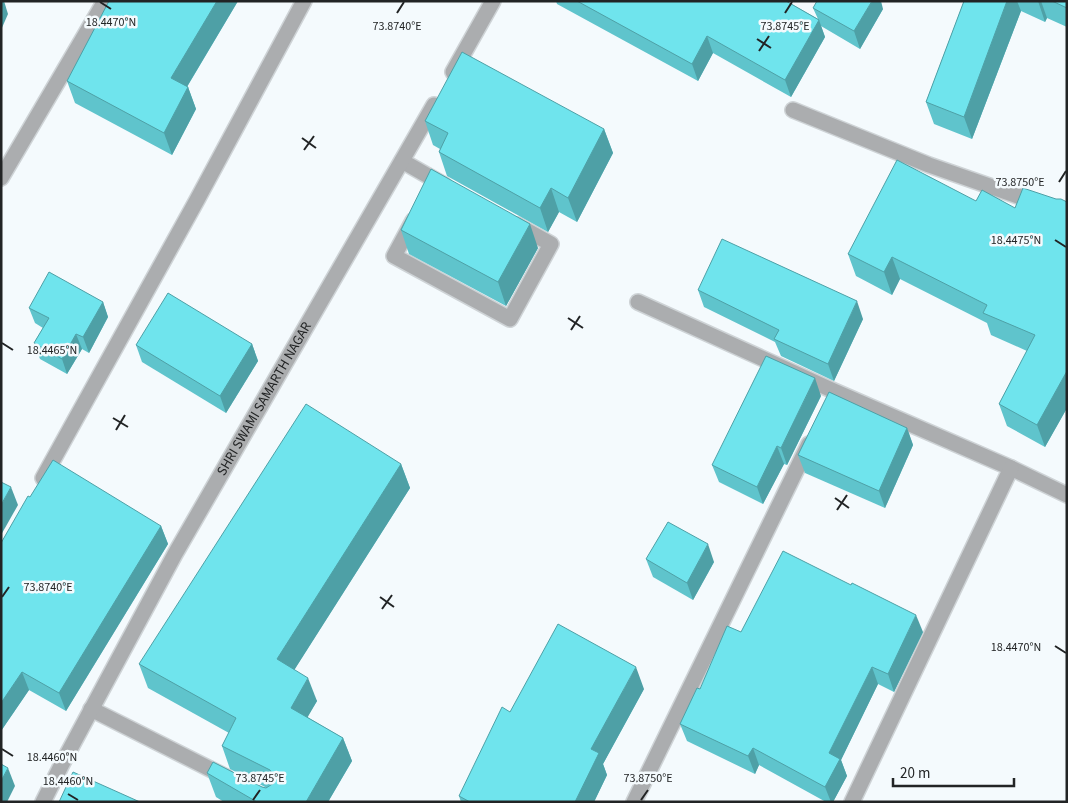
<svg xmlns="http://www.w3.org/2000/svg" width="1068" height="803" font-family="'Source Sans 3',sans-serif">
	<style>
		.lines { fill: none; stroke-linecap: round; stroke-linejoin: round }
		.minor-casing { stroke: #ced3d6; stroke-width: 18 }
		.minor { stroke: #abadaf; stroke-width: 15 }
		.wall { fill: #5fc4cc }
		.shaded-wall { fill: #4ea0a6 }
		.building { fill: #6fe4ed; stroke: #4ea0a6 }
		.ticks { fill: none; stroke: #222425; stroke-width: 2 }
		.labels { text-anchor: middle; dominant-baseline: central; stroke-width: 5; stroke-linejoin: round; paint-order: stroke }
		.street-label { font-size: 14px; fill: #222425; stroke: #f4fafd }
		.ticks-label { font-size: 12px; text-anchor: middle; fill: #222425; stroke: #f4fafd; stroke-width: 5; stroke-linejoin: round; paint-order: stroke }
	</style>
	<rect width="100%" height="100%" fill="#f4fafd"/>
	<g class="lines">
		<defs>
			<g id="minor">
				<path d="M453,72L493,1"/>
				<path d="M793,110L929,165L1067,213"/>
				<path d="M402,161L444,185"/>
				<path d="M1,178L105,1"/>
				<path d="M413,221L394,256L510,319L551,244L517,225"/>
				<path d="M638,302L834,391L1011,468L1067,495"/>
				<path d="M43,478L197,200L304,1"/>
				<path d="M91,709L226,777"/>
				<path id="s1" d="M43,802L62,764L175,554L434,105"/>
				<path d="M634,802L809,444"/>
				<path d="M852,802L1011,468"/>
			</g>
		</defs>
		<!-- minor casing -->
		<use href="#minor" class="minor-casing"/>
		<!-- minor -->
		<use href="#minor" class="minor"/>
	</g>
	<!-- wall -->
	<g class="wall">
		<path d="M109,1H238L187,87H188L196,109L172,155L75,103L67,81Z"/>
		<path d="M556,1H786L818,19L813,8L883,9L860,49L821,26L825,37L791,97L713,53L698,81L557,4Z"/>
		<path d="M964,1H1067V27L1047,18L1045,22L1021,11L972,139L934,124L926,102Z"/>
		<path d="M425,121L604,129L613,153L577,222L559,212L548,232L447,176L439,152L440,149L433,145Z"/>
		<path d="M1056,199L1067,202V408L1045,447L1007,426L999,404L1027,351L991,335L987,323L900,279L892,295L856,276L848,254L976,201L1015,208Z"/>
		<path d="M401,230L538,248L506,306L409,254Z"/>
		<path d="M698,290L863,319L834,381L781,356L775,342L704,307Z"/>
		<path d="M103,302L108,317L89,353L82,349L67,374L40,359L34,343L43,328L35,323L29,308Z"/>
		<path d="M252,344L258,361L226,413L142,362L136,345Z"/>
		<path d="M821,396L787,465L784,464L763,504L719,482L712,465Z"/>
		<path d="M907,428L913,445L885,508L805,473L798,455Z"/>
		<path d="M401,464L410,488L294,670L317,701L307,717L343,738L352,761L328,802H224L216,797L207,773L267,788L230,769L222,746L229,733L148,688L139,664Z"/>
		<path d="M30,497L161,526L168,544L66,711L29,690L1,731V543Z"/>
		<path d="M646,559L714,562L693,600L653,577Z"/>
		<path d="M741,632H923L894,692L878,684L841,760L847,776L833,802H826L759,765L755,774L687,741L680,724L700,689Z"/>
		<path d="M644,689L603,764L607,775L594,802H461L459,796L510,712Z"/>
	</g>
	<!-- shaded-wall -->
	<g class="shaded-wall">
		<path d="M1,1H4L8,14L1,30Z"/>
		<path d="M217,1H238L179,100L171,78Z"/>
		<path d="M872,1H881L883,9L860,49L854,31Z"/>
		<path d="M1007,1H1017L1021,11L972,139L964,117Z"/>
		<path d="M1038,1H1041L1047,18L1045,22Z"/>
		<path d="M819,20L825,37L791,97L785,80Z"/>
		<path d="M707,36L713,53L698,81L692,64Z"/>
		<path d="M188,87L196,109L172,155L164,133Z"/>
		<path d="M604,129L613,153L577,222L568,198Z"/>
		<path d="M551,188L559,212L548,232L540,208Z"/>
		<path d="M530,224L538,248L506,306L498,282Z"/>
		<path d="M892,257L900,279L892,295L884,272Z"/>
		<path d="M857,301L863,319L834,381L828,364Z"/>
		<path d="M103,302L108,317L89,353L83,337Z"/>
		<path d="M76,334L82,349L67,374L62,359Z"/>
		<path d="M252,344L258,361L226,413L220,396Z"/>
		<path d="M1067,371V408L1045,447L1037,425Z"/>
		<path d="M815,378L821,396L787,465L781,448Z"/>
		<path d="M907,428L913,445L885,508L879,491Z"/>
		<path d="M777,446L784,464L763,504L757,487Z"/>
		<path d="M401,464L410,488L286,683L277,659Z"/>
		<path d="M11,487L18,505L1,535V505Z"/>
		<path d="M161,526L168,544L66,711L59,693Z"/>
		<path d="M708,544L714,562L693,600L687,583Z"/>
		<path d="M916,615L923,632L894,692L888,674Z"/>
		<path d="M636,667L644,689L603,764L607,775L594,802H575L591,749Z"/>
		<path d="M872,667L878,684L841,760L847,776L833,802H831L825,787L829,753Z"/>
		<path d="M22,672L29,690L1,731V703Z"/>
		<path d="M308,678L317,701L299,732L291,708Z"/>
		<path d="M343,738L352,761L328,802H306Z"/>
		<path d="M753,748L759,765L755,774L748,756Z"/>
		<path d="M8,768L15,786L7,802H1V781Z"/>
	</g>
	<!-- building -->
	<g class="building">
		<path d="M109,1H217L171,78L188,87L164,133L67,81Z"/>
		<path d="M577,1H786L819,20L785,80L707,36L692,64Z"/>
		<path d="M817,1H872L854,31L813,8Z"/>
		<path d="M964,1H1007L964,117L926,102Z"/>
		<path d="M1052,1H1067V8Z"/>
		<path d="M462,52L604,129L568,198L551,188L540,208L439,152L448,133L425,121Z"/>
		<path d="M897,160L976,201L982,190L1015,208L1023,188L1056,199H1061L1067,202V371L1037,425L999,404L1035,335L983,313L987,305L892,257L884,272L848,254Z"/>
		<path d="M431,169L530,224L498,282L401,230Z"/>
		<path d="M722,239L857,301L828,364L774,339L779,330L698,290Z"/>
		<path d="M49,272L103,302L83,337L76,334L62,359L34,343L49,318L29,308Z"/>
		<path d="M168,293L252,344L220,396L136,345Z"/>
		<path d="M766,356L815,378L781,448L777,446L757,487L712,465Z"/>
		<path d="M829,392L907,428L879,491L798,455Z"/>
		<path d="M306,404L401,464L277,659L308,678L291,708L343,738L306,802H257L207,773L213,762L262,787L266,788L274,783L275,778L270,770L222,746L236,718L139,664Z"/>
		<path d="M53,460L161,526L59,693L22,672L1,703V543L28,496L30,497Z"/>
		<path d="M1,482L11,487L1,505Z"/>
		<path d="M668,522L708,544L687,583L646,559Z"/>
		<path d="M783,551L851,585L852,583L916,615L888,674L872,667L829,753L840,759L825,787L753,748L748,756L680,724L697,688L700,689L727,626L741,632Z"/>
		<path d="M558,624L636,667L591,749L599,753L575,802H470L459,796L502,707L510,712Z"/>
		<path d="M1,764L8,768L1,781Z"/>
		<path d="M73,772L140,802H59Z"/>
	</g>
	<!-- ticks -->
	<path class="ticks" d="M100,2L111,9M397,13L404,2M785,13L792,2M757,39L771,48M759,51L769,36M302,138L316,148M304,150L314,136M1059,182L1066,171M1055,240L1066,247M568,318L583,328M571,330L580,316M2,343L13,350M113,418L128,427M116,430L125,415M835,498L849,508M837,510L847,495M2,597L9,587M380,597L394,607M382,609L392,595M1055,646L1066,653M2,749L13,756M68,794L78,800M253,800L260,790M641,800L648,790"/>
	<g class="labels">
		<!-- street labels -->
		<g class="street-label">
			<text stroke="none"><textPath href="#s1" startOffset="460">SHRI SWAMI SAMARTH NAGAR</textPath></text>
		</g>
	</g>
	<g class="ticks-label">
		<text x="111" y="26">18.4470°N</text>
		<text x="397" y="30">73.8740°E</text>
		<text x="785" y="30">73.8745°E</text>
		<text x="1020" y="186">73.8750°E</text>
		<text x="1016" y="244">18.4475°N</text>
		<text x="52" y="354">18.4465°N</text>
		<text x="48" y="591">73.8740°E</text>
		<text x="1016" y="651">18.4470°N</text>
		<text x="52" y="761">18.4460°N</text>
		<text x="260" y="782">73.8745°E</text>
		<text x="648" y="782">73.8750°E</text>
		<text x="68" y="785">18.4460°N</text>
	</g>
	<!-- border -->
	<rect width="1068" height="803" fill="none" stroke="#222425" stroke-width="5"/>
	<!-- scale -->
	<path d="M893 778v8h121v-8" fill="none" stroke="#222425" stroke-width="2.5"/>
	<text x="900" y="778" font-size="15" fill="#222425" stroke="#f4fafd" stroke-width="4" paint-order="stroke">20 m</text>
</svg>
